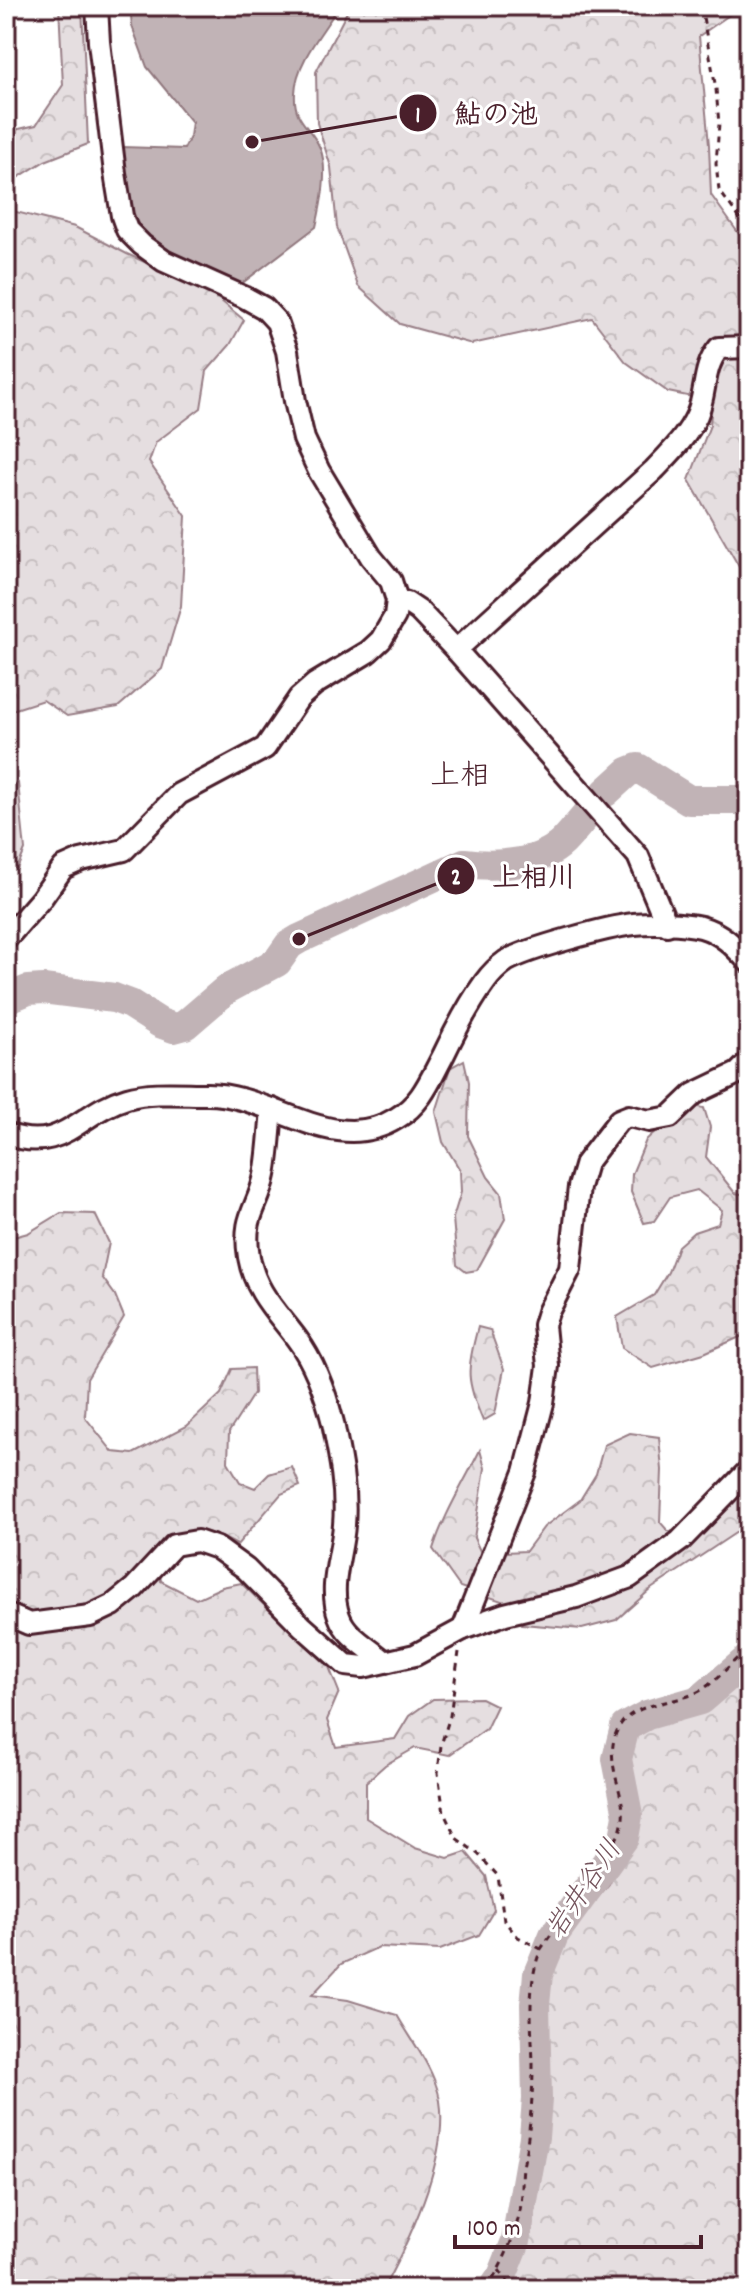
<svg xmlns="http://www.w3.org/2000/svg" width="755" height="2295" font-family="Dekko,'Klee One',sans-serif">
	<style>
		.forest { fill: url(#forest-crowns); stroke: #987e86; stroke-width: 2 }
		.water { fill: #c1b3b6; stroke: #91787e; stroke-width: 2 }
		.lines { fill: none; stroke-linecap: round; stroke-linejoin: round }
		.river { stroke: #c1b3b6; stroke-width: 30 }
		.minor-casing { stroke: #4a1f2b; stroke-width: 26 }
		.path { stroke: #4a1f2b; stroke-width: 3; stroke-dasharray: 6 6; stroke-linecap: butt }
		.minor { stroke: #fff; stroke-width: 20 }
		.labels { text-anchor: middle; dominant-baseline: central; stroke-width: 6; stroke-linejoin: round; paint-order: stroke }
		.water-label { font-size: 28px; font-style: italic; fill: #74535c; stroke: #fff }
		.quarter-label { font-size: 30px; fill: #4a1f2b; stroke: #fff }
		.leader { fill: none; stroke: #4a1f2b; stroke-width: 3 }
		.callout-dot { fill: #4a1f2b; stroke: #fff; stroke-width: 3 }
		.mark-label { font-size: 24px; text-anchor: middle; font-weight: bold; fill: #fff }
		.callout-label { font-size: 28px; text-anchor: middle; font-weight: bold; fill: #4a1f2b; stroke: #fff; stroke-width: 6; stroke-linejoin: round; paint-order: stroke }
	</style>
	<defs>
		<pattern id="forest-crowns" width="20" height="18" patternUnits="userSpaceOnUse" patternTransform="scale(2)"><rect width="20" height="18" fill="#e5dee0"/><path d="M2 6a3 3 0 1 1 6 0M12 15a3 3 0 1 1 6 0" fill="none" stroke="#c6bec0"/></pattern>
	</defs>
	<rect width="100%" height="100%" fill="#fff"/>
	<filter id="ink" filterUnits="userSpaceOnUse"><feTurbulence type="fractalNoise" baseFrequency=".0125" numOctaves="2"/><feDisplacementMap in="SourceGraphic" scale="16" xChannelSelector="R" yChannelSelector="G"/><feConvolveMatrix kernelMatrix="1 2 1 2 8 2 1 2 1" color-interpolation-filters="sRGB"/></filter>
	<g filter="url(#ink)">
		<!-- forest -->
		<g class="forest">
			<path d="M59,6H82L88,144L45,161L6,185V132L36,125L63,85Z"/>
			<path d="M350,6H738L732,13L699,36L709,145L711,195L749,248V584L689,480L710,425L712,401L668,392L626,362L592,318L472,344L400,324L358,286L337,227L331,167L317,123L316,72Z"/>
			<path d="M6,205L8,210L75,227L127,254L209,291L244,320L230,345L207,371L201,408L156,442L149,462L186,516L181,606L162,669L118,707L67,716L43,700L6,712Z"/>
			<path d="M18,783L25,850L17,869L6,865L9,785Z"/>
			<path d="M464,1060L469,1082L468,1136L488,1177L501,1193L505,1219L477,1270L466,1272L457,1265L453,1218L461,1192L460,1170L443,1142L436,1112L450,1068Z"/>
			<path d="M694,1106L704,1108L710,1127L706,1157L735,1193L749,1195V1333L704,1353L653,1368L622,1348L617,1317L654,1295L668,1272L678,1246L694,1232L718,1224L722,1210L697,1190L670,1197L654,1221L644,1223L631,1192L632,1174L646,1140L659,1128Z"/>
			<path d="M61,1213L95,1214L109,1243L102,1277L115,1295L124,1317L87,1379L85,1417L113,1452L133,1454L187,1426L221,1394L232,1369L253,1368L254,1393L229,1432L228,1462L240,1482L255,1488L269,1474L292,1467L300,1486L281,1494L237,1545C197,1523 189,1528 157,1557L161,1581L196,1599L222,1587L241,1583L329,1667L339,1692L327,1720L336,1747L395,1739L409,1716L433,1699L481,1698L497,1706L486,1729L449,1755L415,1748L385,1765L366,1782V1818L415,1848L448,1858L466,1852L486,1876L494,1910L479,1935L440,1950L379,1947L341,1964L312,1995L348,2000L397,2015C410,2038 428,2061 436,2085C457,2142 410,2239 383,2289H6V1239L28,1233Z"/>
			<path d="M478,1327L490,1330L504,1369L495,1414L483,1421C466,1381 466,1370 478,1327Z"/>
			<path d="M630,1433L659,1437L662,1470L660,1522L668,1531L697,1532L749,1486V1524L651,1589L616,1620L582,1629L522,1624L505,1602L460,1587L433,1549C444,1514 464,1483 480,1450L485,1468L474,1538L481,1553L526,1551L544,1527L580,1500L596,1474L604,1445Z"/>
			<path d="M749,1668V2289H500L513,2273L534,2197L546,2121L543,2029L546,1982L559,1945L609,1884L639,1822L627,1771L633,1732L655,1717L705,1705Z"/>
		</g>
		<!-- water -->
		<path class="water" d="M130,6H339C323,32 296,62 295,93C293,122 311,126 320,148C329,170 321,205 316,227L241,284C210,269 152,250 136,220C126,202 126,168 123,147L184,149L190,137L192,122L147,67L132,26Z"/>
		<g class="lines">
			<!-- river -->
			<g class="river">
				<path d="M606,792L628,772L638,768L689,800H749"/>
				<path d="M6,999L28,990L43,989L114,998L130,1004L160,1023L174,1028L185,1025L227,989L277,962L289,945L299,939L464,863C496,867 539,865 563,842C572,833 580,822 589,812"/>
				<path d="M493,2289L502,2276L516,2241L534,2137L537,2099L535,2004L538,1974L554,1935L624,1838L628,1815L617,1759L625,1727L647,1715L700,1700L749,1658"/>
			</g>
			<defs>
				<g id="minor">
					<path d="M397,600L407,603L419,611L456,650L638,856L667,925"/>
					<path d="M456,650L654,470C670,453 687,437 697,415C707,392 702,368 719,348L749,347"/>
					<path d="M6,939L41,899L63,868L81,860L124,850L179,794L265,748L299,698L315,684L368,652L381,640L395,616L397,600L391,581L371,557L319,471L304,439L295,401L287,351L277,322L264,308L244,297L164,261L142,245L127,230L122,216L115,173L99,42L97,6"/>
					<path d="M272,1109C270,1130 269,1154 265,1175C258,1210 242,1215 249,1257C255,1292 277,1312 297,1339C315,1363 326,1395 333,1423C340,1457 347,1491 344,1525C342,1555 328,1586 339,1616C346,1637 370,1648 385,1662"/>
					<path d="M6,1134C64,1155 78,1112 127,1098C152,1091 181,1094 206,1094C271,1093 333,1158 397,1118C422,1103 430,1080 443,1056C455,1031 469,1004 485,982C490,975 499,966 506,961C529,948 608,927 634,924C654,922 682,923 701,927C722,933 734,946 749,962"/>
					<path d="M6,1614L29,1624L90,1616L113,1605L134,1588L174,1545L197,1541L217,1548L246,1569L302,1626L346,1665L363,1667L415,1655L463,1629L505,1614L576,1597L630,1577L680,1541L749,1470"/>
					<path d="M463,1629L525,1472L543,1403L548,1366L544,1325L548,1312L570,1269L579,1187L586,1163L619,1120L629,1116L649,1121L670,1117L694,1094L738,1073L749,1062"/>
				</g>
			</defs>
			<!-- minor casing -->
			<use href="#minor" class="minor-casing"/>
			<!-- path -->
			<g class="path">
				<path d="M701,6L716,89L719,124L716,164L719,190L749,231"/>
				<path d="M459,1652L450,1716L441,1745L438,1773L444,1813L456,1838L478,1854L498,1876L504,1921L518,1937L541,1949"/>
				<path d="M499,2270L513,2289"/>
				<path d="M487,2289C503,2264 517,2233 521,2204C523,2190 521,2175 524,2162C530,2128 533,2098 533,2064C532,2027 526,1985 541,1949L620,1833C622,1825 624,1817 623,1809C620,1785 607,1761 615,1736C627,1698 676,1707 703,1689C720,1678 734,1660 749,1647"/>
			</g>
			<!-- minor -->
			<use href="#minor" class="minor"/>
		</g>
	</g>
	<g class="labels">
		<!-- water labels -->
		<g class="water-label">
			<text transform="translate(586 1891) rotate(-56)">岩井谷川</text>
		</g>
		<!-- quarter labels -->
		<g class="quarter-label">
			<text x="460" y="778">上相</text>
		</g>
	</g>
	<!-- callouts -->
	<path class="leader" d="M252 142L418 113M299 939L456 876"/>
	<g class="callout-dot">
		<circle cx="252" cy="142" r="8"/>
		<circle cx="299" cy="939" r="8"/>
		<circle cx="418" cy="113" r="20"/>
		<circle cx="456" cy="876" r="20"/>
	</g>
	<g class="mark-label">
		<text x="418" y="122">1</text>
		<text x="456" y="884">2</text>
	</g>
	<g class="callout-label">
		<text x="496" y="123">鮎の池</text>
		<text x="534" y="886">上相川</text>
	</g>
	<!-- margin -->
	<rect width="755" height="2295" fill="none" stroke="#fff" stroke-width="32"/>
	<rect x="16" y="16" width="723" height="2263" fill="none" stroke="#4a1f2b" stroke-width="3" filter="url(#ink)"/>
	<!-- scale -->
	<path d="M455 2235v12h246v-12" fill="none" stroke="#4a1f2b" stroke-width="4"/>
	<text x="467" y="2235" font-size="24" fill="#4a1f2b" stroke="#ffffff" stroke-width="6" paint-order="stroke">100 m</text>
</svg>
